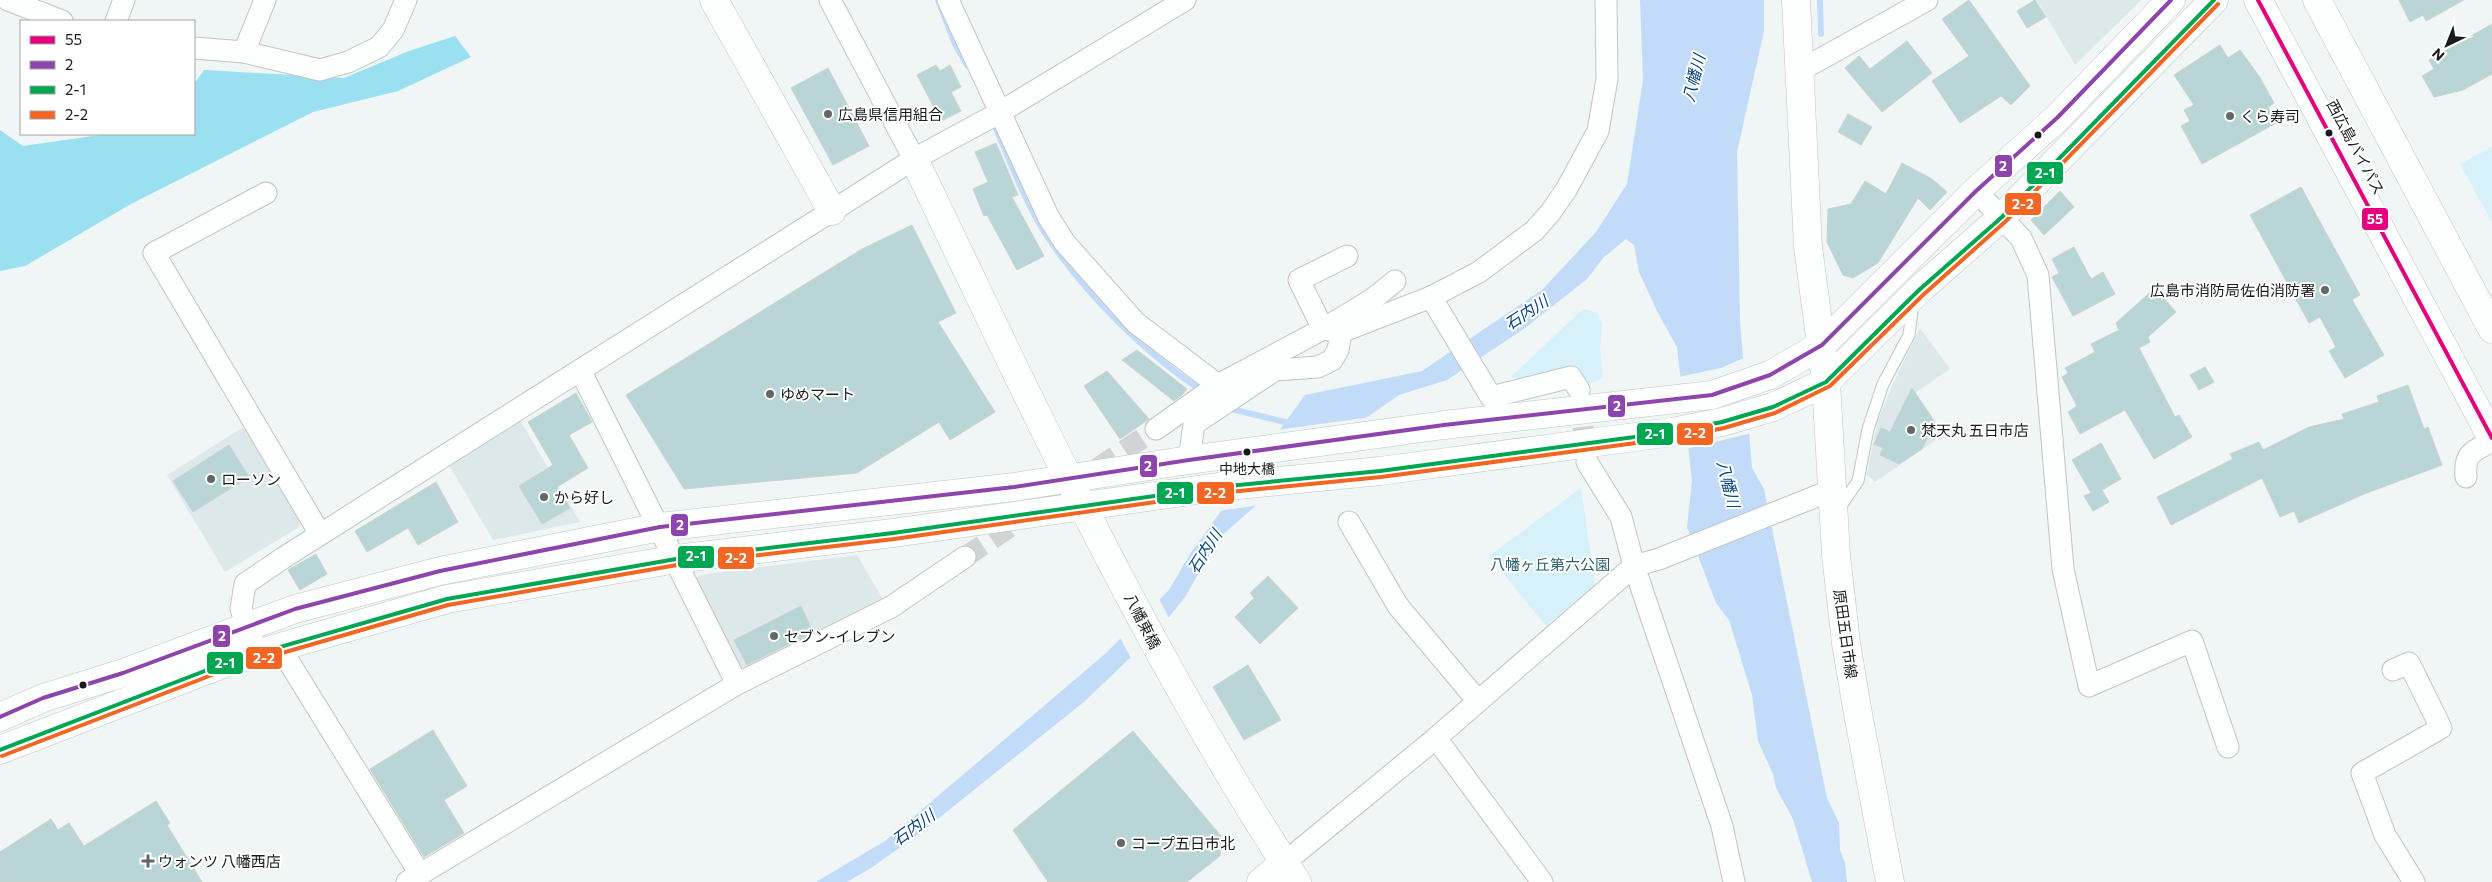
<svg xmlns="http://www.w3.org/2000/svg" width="2492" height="882" font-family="Commissioner,'Noto Sans JP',sans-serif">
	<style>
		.built { fill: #dde8eb }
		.green { fill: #d6f1f9 }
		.forest { fill: #9ae0f0 }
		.water { fill: #c2dbf9 }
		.pier { fill: #f0f5f6 }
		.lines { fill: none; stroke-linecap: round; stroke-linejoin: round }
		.stream { stroke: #c2dbf9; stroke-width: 6 }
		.building { fill: #b9d5d6; stroke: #cdd1d2 }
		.street-tunnel { stroke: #d0d4d5; stroke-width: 21; stroke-dasharray: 21 11; stroke-linecap: butt }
		.lane-casing { stroke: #c1c5c6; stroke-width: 13 }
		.street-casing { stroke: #c1c5c6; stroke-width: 23 }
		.secondary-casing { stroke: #c1c5c6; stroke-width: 29 }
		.highway-casing { stroke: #c1c5c6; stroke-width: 29 }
		.lane { stroke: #fdfefe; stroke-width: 11 }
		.street { stroke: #fdfefe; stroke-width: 21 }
		.secondary { stroke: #fdfefe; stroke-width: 28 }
		.highway { stroke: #fdfefe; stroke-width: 28 }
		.bus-1-casing { stroke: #fff; stroke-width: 8 }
		.bus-2-casing { stroke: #fff; stroke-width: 8 }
		.bus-3-casing { stroke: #fff; stroke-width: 8 }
		.bus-4-casing { stroke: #fff; stroke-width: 8 }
		.bus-1 { stroke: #e5007d; stroke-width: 4 }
		.bus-2 { stroke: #8e44ad; stroke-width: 4 }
		.bus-3 { stroke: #00a651; stroke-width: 4 }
		.bus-4 { stroke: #f26522; stroke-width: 4 }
		.poi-dot { fill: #646768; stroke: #fff; stroke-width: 2 }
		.bus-dot { fill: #181b1c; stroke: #fff; stroke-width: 2 }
		.labels { text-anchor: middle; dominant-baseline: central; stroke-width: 4; stroke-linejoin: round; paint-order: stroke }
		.bus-label { font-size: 14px; fill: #181b1c; stroke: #fff }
		.poi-label { font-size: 15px; fill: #181b1c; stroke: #fff; text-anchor: start }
		.street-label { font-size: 15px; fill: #181b1c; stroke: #fff }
		.park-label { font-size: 15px; fill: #2c5f6c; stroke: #fff }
		.water-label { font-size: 16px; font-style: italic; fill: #05437f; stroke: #fff }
		.line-badge { stroke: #fff; stroke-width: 2 }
		.badge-label { font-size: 14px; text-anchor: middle; font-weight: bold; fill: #fff }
	</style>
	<rect width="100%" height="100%" fill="#f0f5f6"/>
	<!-- built -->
	<g class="built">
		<path d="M2037,0H2141L2075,65Z"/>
		<path d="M1920,328L1950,369L1915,393L1943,435L1875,482L1867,475L1877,423L1892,386Z"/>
		<path d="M520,420L580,522L493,540L449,465Z"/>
		<path d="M242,428L251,432L301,511L299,527L225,572L167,475Z"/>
		<path d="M857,555L884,601L745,669L736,665L695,581L700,575Z"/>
	</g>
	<!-- green -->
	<g class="green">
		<path d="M2492,147V222L2460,164Z"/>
		<path d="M1583,309L1598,313L1602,324L1600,347L1603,378L1586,385L1573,365L1527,379L1511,377Z"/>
		<path d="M1581,488L1595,585L1546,626L1489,556Z"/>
	</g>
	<!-- forest -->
	<path class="forest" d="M455,36L471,57L398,91L313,112L131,204L25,266L0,271V130L23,146L107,134H194V84L204,70L344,78L409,51Z"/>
	<!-- water -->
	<path class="water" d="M1640,0H1764V31L1737,152L1740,321L1752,468L1764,489L1827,798L1839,823L1840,850L1845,863L1847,882H1812L1793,819L1776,788L1773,774L1758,741L1752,695L1729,620L1716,603L1687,527L1692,481L1677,347L1657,311L1639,272L1634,245L1626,239L1604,257L1587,279L1525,328L1447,380L1399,395L1316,453L1219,538L1185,597L1158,631L1085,701L919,834L871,868L847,882H816L885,841L1105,654L1169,590L1190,554L1305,395L1422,371L1542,290L1596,232L1627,184L1643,80Z"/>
	<!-- pier -->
	<g class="pier">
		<path d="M1746,357L1752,433L1686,449L1678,377L1721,368Z"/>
		<path d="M1371,417L1317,455L1260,505L1219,511L1277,430Z"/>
		<path d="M1158,597L1170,620L1132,660L1119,636Z"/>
	</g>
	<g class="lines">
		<!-- stream -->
		<g class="stream">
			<path d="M938,0L955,44L967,65"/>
			<path d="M1820,0L1821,34"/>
			<path d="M992,119C1009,158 1024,201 1047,236C1086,295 1144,352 1202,391"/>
			<path d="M1227,408L1293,424"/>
		</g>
	</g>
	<!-- building -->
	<g class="building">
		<path d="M1969,0L2030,86L2011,105L2001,96L1960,123L1932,81L1969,56L1942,19Z"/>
		<path d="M2035,0L2046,17L2027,28L2017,11Z"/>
		<path d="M2399,0H2464L2426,21L2423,15L2410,22Z"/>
		<path d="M2492,24V74L2463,90L2434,97L2422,76L2434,69L2429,60Z"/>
		<path d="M1907,41L1932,73L1882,112L1845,68L1859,56L1870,69Z"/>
		<path d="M2220,45L2228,58L2240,50L2259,76L2274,103L2268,107L2276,123L2202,164L2181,126L2190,121L2184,110L2194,105L2174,75Z"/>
		<path d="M936,65L940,71L950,65L961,87L951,92L961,111L941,121L917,75Z"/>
		<path d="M828,68L869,146L833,165L791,88Z"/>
		<path d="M1848,114L1872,127L1861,145L1838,132Z"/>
		<path d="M996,143L1018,195L1012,197L1044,256L1017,270L987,215L984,216L973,189L988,182L975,152Z"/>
		<path d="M1902,163L1932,179L1947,192L1930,210L1918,198L1878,263L1853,278L1843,275L1827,242L1828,209L1851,204L1865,181L1886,194Z"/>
		<path d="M2301,187L2360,295L2352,300L2384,355L2345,378L2329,351L2336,347L2320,317L2309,323L2250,215Z"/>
		<path d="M2060,191L2074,207L2044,235L2031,220Z"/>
		<path d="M912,225L956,313L938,322L995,412L950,440L939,422L857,473L684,489L626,395L862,249Z"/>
		<path d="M2074,247L2091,279L2103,272L2115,294L2073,316L2052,277L2059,273L2052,259Z"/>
		<path d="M2155,288L2176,312L2148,337L2150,342L2139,348L2175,417L2179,415L2192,437L2154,459L2125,410L2080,434L2068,412L2077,406L2062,377L2068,373L2065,368L2095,352L2091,344L2119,330L2116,323Z"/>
		<path d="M1137,350L1187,389L1182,395L1174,401L1122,360Z"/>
		<path d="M2205,367L2214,382L2199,390L2190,375Z"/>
		<path d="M1107,371L1149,419L1120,439L1084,386Z"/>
		<path d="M2408,385L2424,429L2428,427L2442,465L2364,494L2299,523L2294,511L2280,517L2262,478L2171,525L2157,497L2233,459L2230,454L2259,442L2263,450L2309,427L2344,419L2342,414L2379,402L2377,396Z"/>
		<path d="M1912,388L1935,422L1922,449L1899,464L1880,455L1883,448L1874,444L1881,428L1890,432Z"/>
		<path d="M576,393L592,422L569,435L588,468L557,487L570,508L542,524L519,486L553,465L528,422Z"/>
		<path d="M2101,443L2121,479L2102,490L2109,502L2093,511L2084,496L2091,493L2072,460Z"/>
		<path d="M229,445L249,477L193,512L173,481Z"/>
		<path d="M436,482L458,522L418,545L408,528L367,552L355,531Z"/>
		<path d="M316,554L327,574L300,590L288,570Z"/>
		<path d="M1268,576L1298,608L1260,644L1235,617L1254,598L1250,593Z"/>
		<path d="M801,606L813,632L747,665L734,640Z"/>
		<path d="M1248,665L1281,720L1244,740L1213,687Z"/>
		<path d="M433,730L467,786L444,800L464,833L424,857L370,769Z"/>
		<path d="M1133,731L1221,836L1220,856L1187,882H1048L1013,830Z"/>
		<path d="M156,801L170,823L167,825L202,882H0V852L51,819L58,830L69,823L84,846Z"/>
	</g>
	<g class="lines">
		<!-- street-tunnel -->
		<g class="street-tunnel">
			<path d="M1579,395L1587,459"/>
			<path d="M965,557L1156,429"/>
		</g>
		<defs>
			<path id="lane" d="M1838,510L1858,481L1868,429L1883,384L1909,335L1913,303"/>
			<g id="street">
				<path d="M8,0L62,21"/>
				<path d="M830,0L914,159"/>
				<path d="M948,0L1049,218L1065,243L1136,323L1218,385"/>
				<path d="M116,21L124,0"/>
				<path d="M194,48L244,52L320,70L348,62L379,47L393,30L406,0"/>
				<path d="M244,52L265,0"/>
				<path d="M1799,71L1927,0"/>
				<path d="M1976,191L2021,238L2038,275L2063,569L2089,686L2192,641L2228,747"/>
				<path d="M266,193L154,253L320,534"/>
				<path d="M1347,256L1299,280L1323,329L1373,299L1395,281"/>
				<path d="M1431,297L1491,397L1571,377L1579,390"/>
				<path d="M580,370L737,684"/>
				<path d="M1156,429L1218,385L1323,329L1341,332L1431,297L1479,272L1534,231L1550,213L1566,190L1598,131L1607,79L1606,0"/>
				<path d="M1189,460L1194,424L1275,370L1318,367L1332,360L1338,350L1341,332"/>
				<path d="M1587,462L1621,517L1634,566L1722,826L1734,882"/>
				<path d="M2466,477C2464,453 2472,452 2492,441"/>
				<path d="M1349,522L1398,606L1478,701"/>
				<path d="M279,646L420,874"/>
				<path d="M257,652L241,609L245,584L283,558L914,159L997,114L1185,0"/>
				<path d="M2393,670L2409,663L2441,728L2362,773L2385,835L2414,882"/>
				<path d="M1436,738L1542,882"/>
				<path d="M1284,863L1436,738L1634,566L1659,559L1832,490"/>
				<path d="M407,882L737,684L891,607L965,557"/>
			</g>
			<g id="secondary">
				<path d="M714,0L832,211"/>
				<path d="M1796,0L1808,247L1826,382L1836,555L1846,643L1858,714L1890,882"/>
				<path d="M914,159C1032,405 1147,654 1297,882"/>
				<path d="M0,717L43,698L123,673L295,609L440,571L660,527L1014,487L1189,460L1444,425L1712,395L1770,375L1822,345L1976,191L2058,117L2171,0"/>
				<path d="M0,750L228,662L447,599L676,559L893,533L1218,487L1380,471L1672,432L1722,422L1773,407L1826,382L1919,290L2002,217L2214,0"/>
				<path d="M1261,882L1284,863"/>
			</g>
			<g id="highway">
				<path d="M2258,0L2492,438"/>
				<path d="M2317,0L2492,329"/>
			</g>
		</defs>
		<!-- lane casing -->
		<use href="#lane" class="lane-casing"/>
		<!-- street casing -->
		<use href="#street" class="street-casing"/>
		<!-- secondary casing -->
		<use href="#secondary" class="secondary-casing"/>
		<!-- highway casing -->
		<use href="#highway" class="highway-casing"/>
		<!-- lane -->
		<use href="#lane" class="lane"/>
		<!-- street -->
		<use href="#street" class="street"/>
		<!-- secondary -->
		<use href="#secondary" class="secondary"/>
		<!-- highway -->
		<use href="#highway" class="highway"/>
		<defs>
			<path id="bus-1" d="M2258,0L2492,438"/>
			<path id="bus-2" d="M0,717L43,698L123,673L295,609L440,571L660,527L1014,487L1189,460L1444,425L1712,395L1770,375L1822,345L1976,191L2058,117L2171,0"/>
			<path id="bus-3" d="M0,750L228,662L447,599L676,559L893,533L1218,487L1380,471L1672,432L1722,422L1773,407L1826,382L1919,290L2002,217L2214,0"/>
			<path id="bus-4" d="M2,756L230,668L448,605L677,565L894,539L1219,493L1381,477L1673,438L1724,428L1775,413L1830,386L1923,295L2006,221L2218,4"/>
		</defs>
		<!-- bus-1 casing -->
		<use href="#bus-1" class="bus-1-casing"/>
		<!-- bus-2 casing -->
		<use href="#bus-2" class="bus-2-casing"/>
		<!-- bus-3 casing -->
		<use href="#bus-3" class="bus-3-casing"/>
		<!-- bus-4 casing -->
		<use href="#bus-4" class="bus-4-casing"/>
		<!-- bus-1 -->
		<use href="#bus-1" class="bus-1"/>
		<!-- bus-2 -->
		<use href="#bus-2" class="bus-2"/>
		<!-- bus-3 -->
		<use href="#bus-3" class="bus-3"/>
		<!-- bus-4 -->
		<use href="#bus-4" class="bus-4"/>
	</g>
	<!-- markers -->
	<g class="poi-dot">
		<circle cx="828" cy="114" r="5"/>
		<circle cx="2230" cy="116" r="5"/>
		<circle cx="2325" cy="290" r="5"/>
		<circle cx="770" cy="394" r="5"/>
		<circle cx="1911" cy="430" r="5"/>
		<circle cx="211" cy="479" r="5"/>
		<circle cx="544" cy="497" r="5"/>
		<circle cx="774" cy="636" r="5"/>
		<circle cx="1121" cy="843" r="5"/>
		<path d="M145.5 853.5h5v5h5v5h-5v5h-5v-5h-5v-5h5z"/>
	</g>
	<g class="bus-dot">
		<circle cx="2329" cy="133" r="4.5"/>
		<circle cx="2038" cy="135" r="4.5"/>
		<circle cx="1247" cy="452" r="4.5"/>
		<circle cx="83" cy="685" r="4.5"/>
	</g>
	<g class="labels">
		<!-- bus labels -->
		<g class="bus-label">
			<text x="1247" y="468">中地大橋</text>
		</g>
		<!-- poi labels -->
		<g class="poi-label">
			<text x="838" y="114">広島県信用組合</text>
			<text x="2240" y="116">くら寿司</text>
			<text x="2315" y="290" text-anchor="end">広島市消防局佐伯消防署</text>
			<text x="780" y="394">ゆめマート</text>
			<text x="1921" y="430">梵天丸 五日市店</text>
			<text x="221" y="479">ローソン</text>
			<text x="554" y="497">から好し</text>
			<text x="784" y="636">セブン-イレブン</text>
			<text x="1131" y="843">コープ五日市北</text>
			<text x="158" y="861">ウォンツ 八幡西店</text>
		</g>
		<!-- street labels -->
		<g class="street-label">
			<text transform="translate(2356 147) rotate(62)">西広島バイパス</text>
			<text transform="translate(1143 621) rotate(63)">八幡東橋</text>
			<text transform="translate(1846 634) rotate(82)">原田五日市線</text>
		</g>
		<!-- park labels -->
		<g class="park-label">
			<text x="1550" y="564">八幡ヶ丘第六公園</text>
		</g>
		<!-- water labels -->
		<g class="water-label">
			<text transform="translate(1693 78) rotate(-76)">八幡川</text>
			<text transform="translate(1526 312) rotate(-33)">石内川</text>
			<text transform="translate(1729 484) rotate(76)">八幡川</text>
			<text transform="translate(1204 551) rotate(-57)">石内川</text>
			<text transform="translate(913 827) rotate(-36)">石内川</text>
		</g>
	</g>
	<g class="line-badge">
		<rect x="1994" y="154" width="19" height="24" rx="5" fill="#8e44ad"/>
		<rect x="2026" y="161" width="38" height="24" rx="5" fill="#00a651"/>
		<rect x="2004" y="192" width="38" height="24" rx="5" fill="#f26522"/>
		<rect x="2361" y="207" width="28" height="24" rx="5" fill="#e5007d"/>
		<rect x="1607" y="394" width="19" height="24" rx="5" fill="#8e44ad"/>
		<rect x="1676" y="422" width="38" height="24" rx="5" fill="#f26522"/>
		<rect x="1636" y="422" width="38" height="24" rx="5" fill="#00a651"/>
		<rect x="1139" y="454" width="19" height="24" rx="5" fill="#8e44ad"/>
		<rect x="1156" y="481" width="38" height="24" rx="5" fill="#00a651"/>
		<rect x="1196" y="481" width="39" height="24" rx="5" fill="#f26522"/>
		<rect x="670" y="513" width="19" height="24" rx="5" fill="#8e44ad"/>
		<rect x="677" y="545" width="38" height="24" rx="5" fill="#00a651"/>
		<rect x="717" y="546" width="38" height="24" rx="5" fill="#f26522"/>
		<rect x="212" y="624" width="19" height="24" rx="5" fill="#8e44ad"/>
		<rect x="245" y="646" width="38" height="24" rx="5" fill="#f26522"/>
		<rect x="206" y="651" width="38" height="24" rx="5" fill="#00a651"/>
	</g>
	<g class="badge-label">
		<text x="2003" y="171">2</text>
		<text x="2045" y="178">2-1</text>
		<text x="2023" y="209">2-2</text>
		<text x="2375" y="224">55</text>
		<text x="1617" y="411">2</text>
		<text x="1695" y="438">2-2</text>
		<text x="1655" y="439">2-1</text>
		<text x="1148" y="471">2</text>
		<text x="1175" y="498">2-1</text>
		<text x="1215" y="498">2-2</text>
		<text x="680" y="530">2</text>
		<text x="696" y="561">2-1</text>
		<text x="736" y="563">2-2</text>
		<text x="222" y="641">2</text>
		<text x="264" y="663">2-2</text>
		<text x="225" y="668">2-1</text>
	</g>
	<!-- legend -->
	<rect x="20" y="20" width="175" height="115" fill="#ffffff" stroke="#a3a4a4"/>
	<rect x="30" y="36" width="25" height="8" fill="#e5007d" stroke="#a3a4a4"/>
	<text x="65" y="45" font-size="15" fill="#181b1c">55</text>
	<rect x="30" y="61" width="25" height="8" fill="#8e44ad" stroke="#a3a4a4"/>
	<text x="65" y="70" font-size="15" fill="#181b1c">2</text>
	<rect x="30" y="86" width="25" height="8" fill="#00a651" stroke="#a3a4a4"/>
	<text x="65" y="95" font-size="15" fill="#181b1c">2-1</text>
	<rect x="30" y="111" width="25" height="8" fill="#f26522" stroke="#a3a4a4"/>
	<text x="65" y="120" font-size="15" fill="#181b1c">2-2</text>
	<!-- north arrow -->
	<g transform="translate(2447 45) rotate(223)" stroke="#ffffff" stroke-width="4" paint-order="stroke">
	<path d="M0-4L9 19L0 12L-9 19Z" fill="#181b1c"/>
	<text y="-8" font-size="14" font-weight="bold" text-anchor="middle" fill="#181b1c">N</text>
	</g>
</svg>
